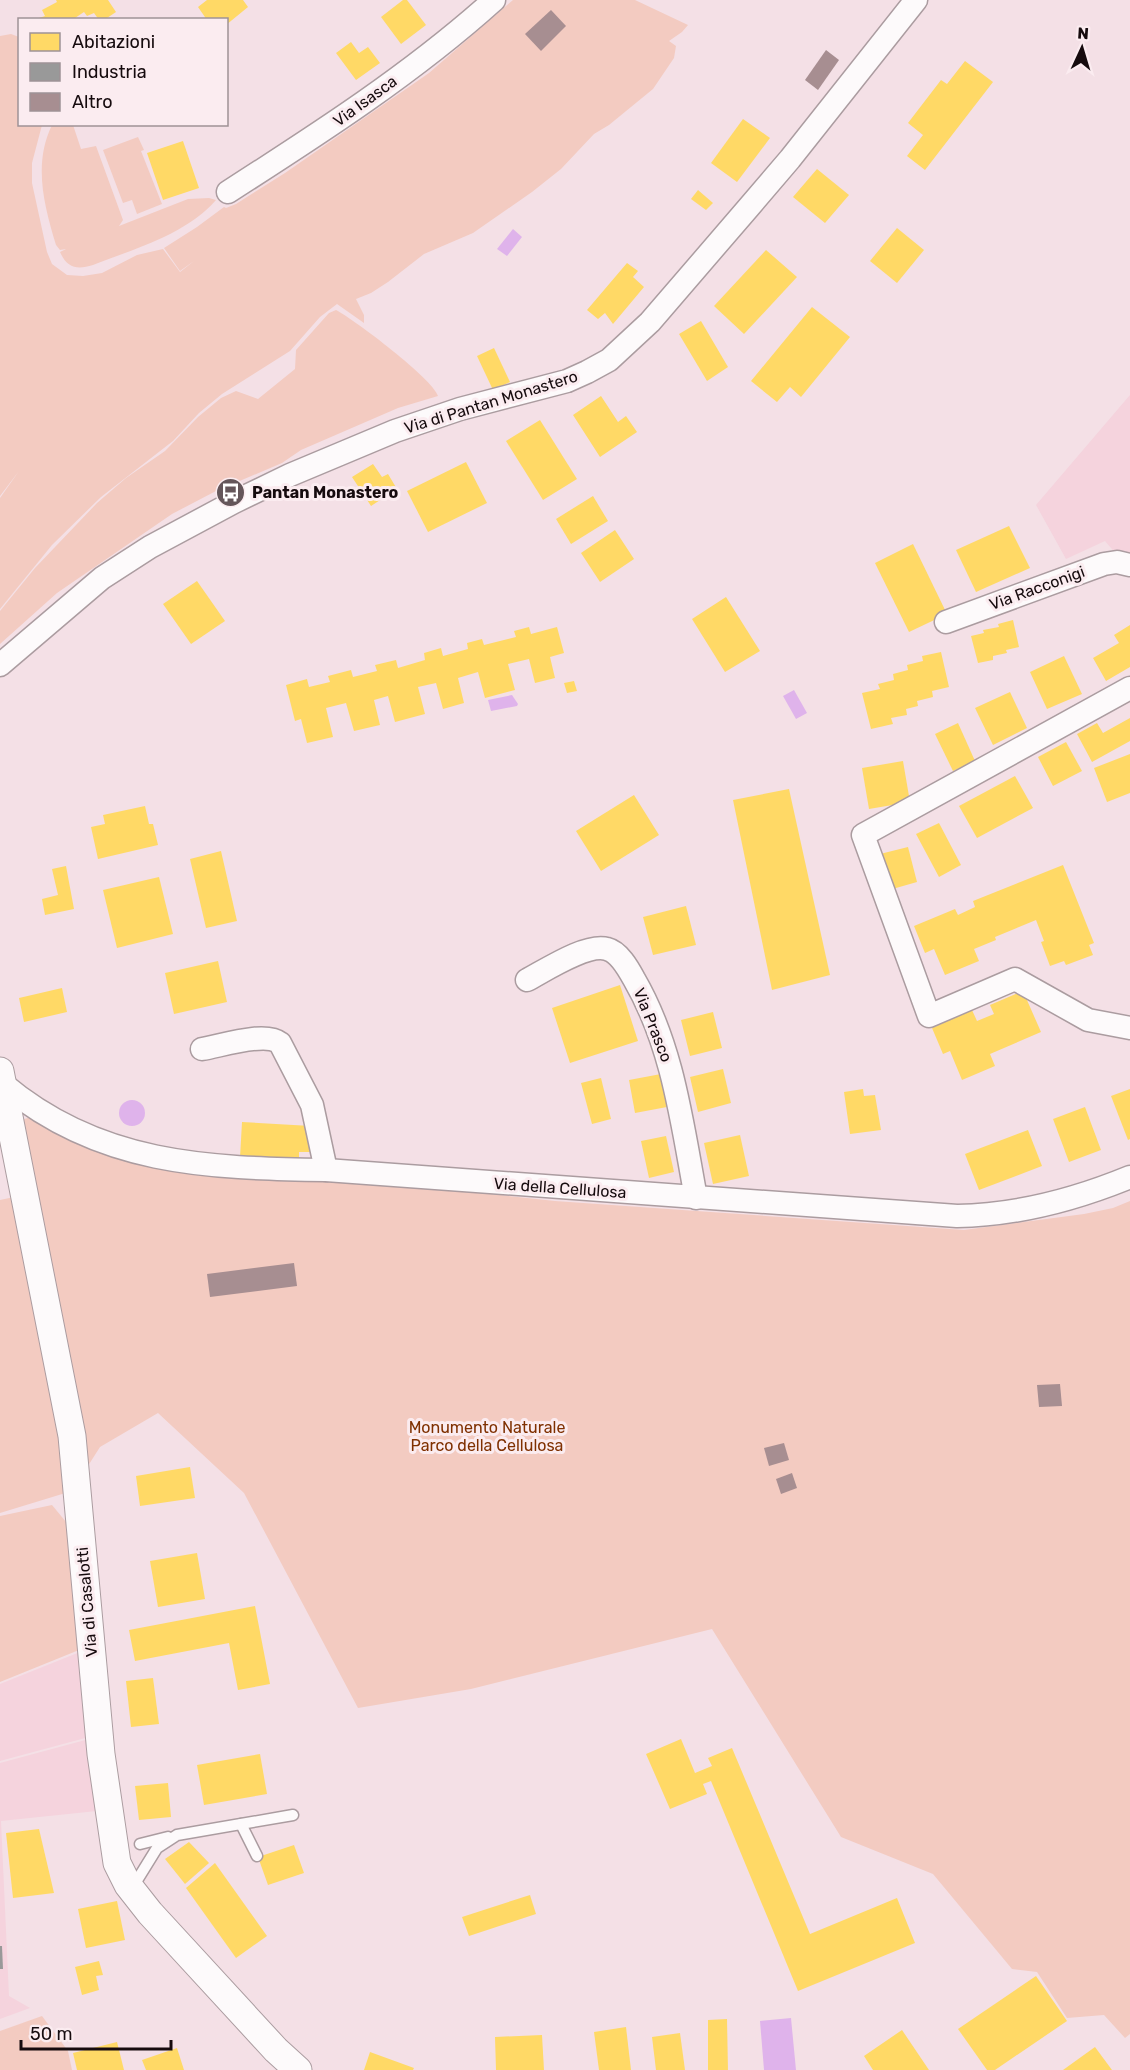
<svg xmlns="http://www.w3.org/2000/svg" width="1130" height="2070" font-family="Rubik,sans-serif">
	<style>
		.built { fill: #f5d3dd }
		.green { fill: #f3cbc1 }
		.water { fill: #dfb3eb }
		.homes { fill: #ffd966 }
		.industry { fill: #999 }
		.building { fill: #a78e91 }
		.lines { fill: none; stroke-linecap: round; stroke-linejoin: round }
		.service-casing { stroke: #ab9ca0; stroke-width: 13 }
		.minor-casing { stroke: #ab9ca0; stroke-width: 25 }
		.tertiary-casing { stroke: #ab9ca0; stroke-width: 29 }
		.service { stroke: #fdfafb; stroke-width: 10 }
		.minor { stroke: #fdfafb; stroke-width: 22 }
		.tertiary { stroke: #fdfafb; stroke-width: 27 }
		.labels { text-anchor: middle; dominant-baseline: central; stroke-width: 6; stroke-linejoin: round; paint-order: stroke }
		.street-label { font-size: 16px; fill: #160b0e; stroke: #fbecf0 }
		.poi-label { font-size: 16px; font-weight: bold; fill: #160b0e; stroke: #fbecf0; text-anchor: start }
		.park-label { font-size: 16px; fill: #7f3001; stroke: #fbecf0 }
	</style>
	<rect width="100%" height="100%" fill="#f4e0e6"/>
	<!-- built -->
	<g class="built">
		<path d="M1130,395V570L1105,541L1066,559L1036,505Z"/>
		<path d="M80,1652L89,1737L0,1761V1684Z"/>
		<path d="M89,1739L97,1811L1,1821L9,1996L30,2008L0,2019V1763Z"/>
	</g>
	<!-- green -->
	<g class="green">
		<path d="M513,0H635L688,25L682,32L669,41L676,46L674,58L653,89L609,125L594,134L561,169L532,192L473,233L424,254L388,282L371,293L356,299L364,315V323L337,304L320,317L290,351L222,394L199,413L173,441L101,497L52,545L0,609V498L19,471L0,496V36L11,34L19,37L20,124L42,125L32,163V183L47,252L52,264L67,275L83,276L102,273L137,255L163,249L180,272L194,261L180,271L164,248L197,227L224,207L226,208L236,204L285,173L429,73Z"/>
		<path d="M52,125H73L81,149L96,146L123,220L119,226L188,199L209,198L216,200C187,234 134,249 93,265C77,270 67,268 60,252L66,249L60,250L56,245C44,205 33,164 52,125Z"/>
		<path d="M138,137L144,150L141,151L162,204L137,214L132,200L123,203L103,150Z"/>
		<path d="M336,310C355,320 433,379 438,396L398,408L301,450L282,463L216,491L172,514L57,593L0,644V611L35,568L97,503L126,478L165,451L198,417L221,398L236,391L258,399L295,369L296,350L329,313Z"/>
		<path d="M33,1116L74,1138L408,1185L555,1201L964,1230L1084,1214L1113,1208L1130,1201V2034L1125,2038L1104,2015L1067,2018L1037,1972L1012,1969L933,1874L841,1837L712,1629L471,1689L358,1708L244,1493L158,1413L100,1447L72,1491L0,1513V1200L33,1193L19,1121Z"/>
		<path d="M52,1505L71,1528L79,1650L0,1682V1516Z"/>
		<path d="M42,2016L68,2051L72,2070H0V2031Z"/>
	</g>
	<!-- water -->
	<g class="water">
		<path d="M513,229L522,237L507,256L497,249Z"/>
		<path d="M794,690L807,713L796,719L783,696Z"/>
		<path d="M512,695L518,704L517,706L491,711L488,700Z"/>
		<circle cx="132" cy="1113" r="13"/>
		<path d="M791,2018L796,2070H764L760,2021Z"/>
	</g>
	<!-- homes -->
	<g class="homes">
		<path d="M56,0H108L116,12L104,20H99L94,13L87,16L84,12L72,20L36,19L45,16L42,10L57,2Z"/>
		<path d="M207,0H243L248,7L226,25V20H207L198,7Z"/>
		<path d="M403,0H407L426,25L401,44L381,17Z"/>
		<path d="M351,42L359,53L368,47L380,63L356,80L336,53Z"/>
		<path d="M965,61L993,82L925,170L907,156L923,135L908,123L941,80L947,84Z"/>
		<path d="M743,119L770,138L737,182L711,163Z"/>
		<path d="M183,141L199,188L163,200L147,153Z"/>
		<path d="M817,169L849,195L825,223L793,197Z"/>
		<path d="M698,190L713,203L706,210L691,199Z"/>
		<path d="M897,228L924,250L897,283L870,261Z"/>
		<path d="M766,250L797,277L744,334L714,306Z"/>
		<path d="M627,263L638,271L633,277L644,287L613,324L605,313L598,319L587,310Z"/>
		<path d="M812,307L850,337L801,397L790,387L777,402L751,381Z"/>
		<path d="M701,321L728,367L707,381L679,334Z"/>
		<path d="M494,348L510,382L493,390L477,356Z"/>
		<path d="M601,396L618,422L626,416L637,432L600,457L573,415Z"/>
		<path d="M540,420L577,479L543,500L506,441Z"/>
		<path d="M466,462L487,503L428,532L407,491Z"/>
		<path d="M373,464L382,477L388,474L397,489L371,506L352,477Z"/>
		<path d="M593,496L608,521L571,544L556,519Z"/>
		<path d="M1009,526L1030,568L976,592L956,550Z"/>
		<path d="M615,530L634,559L600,582L581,553Z"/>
		<path d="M913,544L947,614L909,632L875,563Z"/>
		<path d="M197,581L225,621L191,644L163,604Z"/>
		<path d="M726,597L760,651L725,672L692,619Z"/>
		<path d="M1013,620L1019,647L1006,650L1007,653L993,656V660L978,663L971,636L984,633L983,630L999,627L998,624Z"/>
		<path d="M1130,625V667L1106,681L1093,658L1119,643L1114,635Z"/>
		<path d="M529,627L531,634L557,627L564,653L550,657L555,678L535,683L529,659L508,664L515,690L485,698L478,672L458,678L464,703L443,709L436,683L418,687L425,714L395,722L388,696L374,700L380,725L354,731L346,703L326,708L333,737L307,743L301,719L295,721L286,685L307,679L309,687L330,682L328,676L351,670L353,677L377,671L375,665L396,660L398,668L425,660L424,653L441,648L443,656L468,649L467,643L482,639L484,645L516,637L514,631Z"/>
		<path d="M941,652L949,687L932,691L933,697L917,701L918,706L906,709L907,715L891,718L893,724L871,729L862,693L880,689L878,684L894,680L893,674L908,670L907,665L923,661L922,656Z"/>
		<path d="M1064,656L1082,694L1047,709L1030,672Z"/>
		<path d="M574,681L577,691L567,693L564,683Z"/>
		<path d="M1010,692L1027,728L993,745L975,708Z"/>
		<path d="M1130,718V741L1092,762L1077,734L1097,723L1103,733Z"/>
		<path d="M958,723L975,761L953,771L935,734Z"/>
		<path d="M1066,742L1082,771L1053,786L1038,757Z"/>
		<path d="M1130,754V793L1107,802L1094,768Z"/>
		<path d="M903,761L910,802L869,809L862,768Z"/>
		<path d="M1015,776L1033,808L977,838L959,806Z"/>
		<path d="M789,789L830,975L772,990L733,800Z"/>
		<path d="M634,795L659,835L601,871L576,831Z"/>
		<path d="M145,806L149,824H153L158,845L98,859L91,827L105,824L103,815Z"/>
		<path d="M939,823L961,865L939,877L916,834Z"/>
		<path d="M908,847L917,882L889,890L880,854Z"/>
		<path d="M221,851L237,921L206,928L190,859Z"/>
		<path d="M1063,865L1094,943L1089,945L1093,955L1066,965L1064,961L1050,966L1041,942L1044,941L1036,920L995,937L996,940L974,949L979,961L945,975L934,949L925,953L914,926L955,909L958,915L975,907L973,901Z"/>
		<path d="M66,866L74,909L45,915L42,899L58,895L52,869Z"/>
		<path d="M159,877L173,934L117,948L103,890Z"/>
		<path d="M686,906L696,945L653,955L643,917Z"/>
		<path d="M218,961L227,1002L174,1014L165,973Z"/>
		<path d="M620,985L638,1041L570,1063L552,1008Z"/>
		<path d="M62,988L67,1012L24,1022L19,998Z"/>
		<path d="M1023,991L1041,1032L990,1054L995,1066L962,1080L950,1051L943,1054L932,1028L972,1010L977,1021L994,1014L990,1005Z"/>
		<path d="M713,1012L722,1048L690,1056L681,1020Z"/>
		<path d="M723,1069L731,1103L698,1112L690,1077Z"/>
		<path d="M661,1074L667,1107L635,1113L629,1080Z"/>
		<path d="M601,1078L611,1119L592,1124L581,1083Z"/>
		<path d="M863,1089L864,1096L875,1095L881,1130L850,1134L844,1092Z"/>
		<path d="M1130,1089V1139L1128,1140L1111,1096Z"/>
		<path d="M1085,1107L1101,1150L1069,1162L1053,1119Z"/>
		<path d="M242,1122L311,1126L310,1152H299V1161L240,1158Z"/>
		<path d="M1028,1130L1042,1166L979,1190L965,1154Z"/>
		<path d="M740,1135L749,1176L713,1184L704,1143Z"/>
		<path d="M666,1136L674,1172L649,1178L641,1141Z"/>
		<path d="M190,1467L195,1498L140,1506L136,1476Z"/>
		<path d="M197,1553L205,1599L158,1607L150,1561Z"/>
		<path d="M255,1606L270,1684L238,1690L229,1643L135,1661L129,1630Z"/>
		<path d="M153,1678L159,1724L131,1727L126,1681Z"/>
		<path d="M681,1739L695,1773L712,1766L708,1758L732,1748L810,1934L897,1898L915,1943L798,1991L711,1781L703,1784L707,1794L670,1809L646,1754Z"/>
		<path d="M260,1754L267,1794L204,1805L197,1765Z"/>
		<path d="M168,1783L171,1817L139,1820L135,1786Z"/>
		<path d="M39,1829L54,1893L13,1898L6,1833Z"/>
		<path d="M189,1842L209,1863L185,1884L165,1859Z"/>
		<path d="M294,1845L304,1873L268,1885L258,1857Z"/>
		<path d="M215,1863L267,1936L236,1958L186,1888Z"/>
		<path d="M530,1895L536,1914L469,1936L462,1917Z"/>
		<path d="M117,1901L125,1940L86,1948L78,1909Z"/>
		<path d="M99,1961L103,1975L96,1976L99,1990L82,1995L75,1967Z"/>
		<path d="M1036,1976L1067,2021L995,2070H987L958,2029Z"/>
		<path d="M727,2019L728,2070H708V2020Z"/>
		<path d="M626,2027L631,2070H599L594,2032Z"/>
		<path d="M902,2030L929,2070H873L864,2056Z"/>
		<path d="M680,2033L685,2070H656L652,2037Z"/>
		<path d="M542,2035L544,2070H496L495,2037Z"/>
		<path d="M117,2042L124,2070H77L73,2053Z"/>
		<path d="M1095,2047L1112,2070H1063Z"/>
		<path d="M177,2048L184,2070H146L142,2060Z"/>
		<path d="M370,2052L414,2068L413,2070H364Z"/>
	</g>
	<!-- industry -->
	<path class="industry" d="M0,1946H2L3,1969H0Z"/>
	<!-- building -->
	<g class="building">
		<path d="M551,10L566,26L541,51L525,34Z"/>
		<path d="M826,50L839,60L818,90L805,80Z"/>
		<path d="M294,1263L297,1286L210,1297L207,1274Z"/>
		<path d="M1060,1384L1062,1406L1039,1407L1037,1385Z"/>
		<path d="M784,1443L789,1460L769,1466L764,1448Z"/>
		<path d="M792,1473L797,1488L781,1494L776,1479Z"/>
	</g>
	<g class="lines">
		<defs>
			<g id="service">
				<path d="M241,1824L257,1856"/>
				<path d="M140,1844L168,1837"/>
				<path d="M131,1890L157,1848L177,1835L293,1815"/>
			</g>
			<g id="minor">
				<path d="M228,192C320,133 413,73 494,0"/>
				<path d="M946,622L1104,564L1117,562L1130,565"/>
				<path d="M0,665L102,578L150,547L234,502L290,475L395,431L460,409L567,381L587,372L609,360L650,322L749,207L790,159L916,0"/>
				<path d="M1130,688L863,835L929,1016L1015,979L1088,1020L1130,1028"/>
				<path d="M527,980C546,970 587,943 607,949C619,952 628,968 634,979C673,1046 682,1123 696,1198"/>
				<path d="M202,1049C221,1046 265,1031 280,1043L312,1105L326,1170"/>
				<path d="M3,1084C99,1165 207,1168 326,1170L957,1216C1018,1215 1074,1200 1130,1177"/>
			</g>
			<path id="tertiary" d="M0,1071L72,1436L101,1754L117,1863L128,1885L150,1913L276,2050L298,2070"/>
		</defs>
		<!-- service casing -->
		<use href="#service" class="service-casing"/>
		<!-- minor casing -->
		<use href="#minor" class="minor-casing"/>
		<!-- tertiary casing -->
		<use href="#tertiary" class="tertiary-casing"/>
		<!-- service -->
		<use href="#service" class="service"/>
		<!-- minor -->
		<use href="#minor" class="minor"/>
		<!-- tertiary -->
		<use href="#tertiary" class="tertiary"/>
	</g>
	<!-- icons -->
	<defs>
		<symbol id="bus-disc" viewBox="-11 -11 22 22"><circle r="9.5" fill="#64565a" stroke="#fbecf0"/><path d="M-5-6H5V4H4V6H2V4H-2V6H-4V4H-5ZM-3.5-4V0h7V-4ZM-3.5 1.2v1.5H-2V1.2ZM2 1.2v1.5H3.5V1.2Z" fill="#fff"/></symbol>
	</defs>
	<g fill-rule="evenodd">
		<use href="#bus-disc" x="214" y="476" width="33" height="33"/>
	</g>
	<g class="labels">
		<!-- street labels -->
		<g class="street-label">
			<text transform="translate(365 101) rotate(-36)">Via Isasca</text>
			<text transform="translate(491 402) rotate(-17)">Via di Pantan Monastero</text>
			<text transform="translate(1037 588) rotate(-20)">Via Racconigi</text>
			<text transform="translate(653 1025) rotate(68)">Via Prasco</text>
			<text transform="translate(560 1188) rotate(4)">Via della Cellulosa</text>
			<text transform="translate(87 1602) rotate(-95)">Via di Casalotti</text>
		</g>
		<!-- poi labels -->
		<g class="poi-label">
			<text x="252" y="492">Pantan Monastero</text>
		</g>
		<!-- park labels -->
		<g class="park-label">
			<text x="487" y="1427">Monumento Naturale<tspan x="487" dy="18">Parco della Cellulosa</tspan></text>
		</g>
	</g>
	<!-- legend -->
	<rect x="18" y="18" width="210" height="108" fill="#fbecf0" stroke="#9f9296" stroke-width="1.5"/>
	<rect x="30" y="33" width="30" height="18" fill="#ffd966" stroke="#9f9296" stroke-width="1.5"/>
	<text x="72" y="48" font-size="18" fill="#160b0e">Abitazioni</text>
	<rect x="30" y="63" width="30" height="18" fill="#999999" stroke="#9f9296" stroke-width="1.5"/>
	<text x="72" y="78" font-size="18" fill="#160b0e">Industria</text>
	<rect x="30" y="93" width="30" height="18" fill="#a78e91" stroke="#9f9296" stroke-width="1.5"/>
	<text x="72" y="108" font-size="18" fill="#160b0e">Altro</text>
	<!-- north arrow -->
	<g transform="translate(1082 48) rotate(4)" stroke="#fbecf0" stroke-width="4.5" paint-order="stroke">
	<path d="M0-4.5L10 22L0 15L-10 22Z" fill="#160b0e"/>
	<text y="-9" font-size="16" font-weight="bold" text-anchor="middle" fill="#160b0e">N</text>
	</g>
	<!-- scale -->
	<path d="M21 2040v9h150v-9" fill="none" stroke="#160b0e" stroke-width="3"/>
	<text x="30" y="2040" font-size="18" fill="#160b0e" stroke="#fbecf0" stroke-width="4.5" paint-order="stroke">50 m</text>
</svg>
